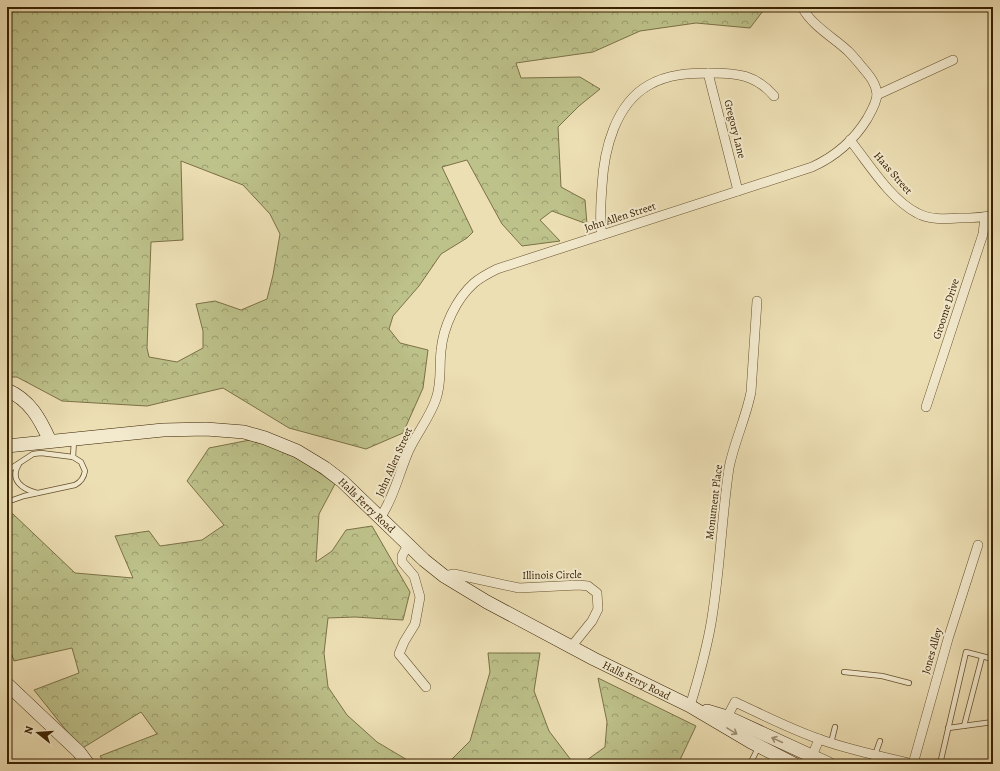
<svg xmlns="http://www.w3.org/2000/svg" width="1000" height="771" font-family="Alegreya,serif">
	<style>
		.forest { fill: url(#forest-crowns); stroke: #7b7145; fill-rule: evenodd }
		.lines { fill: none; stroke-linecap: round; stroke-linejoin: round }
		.lane-casing { stroke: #66502d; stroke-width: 6 }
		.street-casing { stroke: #66502d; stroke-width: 10 }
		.secondary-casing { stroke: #392100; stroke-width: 14 }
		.lane { stroke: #f3eace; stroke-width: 4.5 }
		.street { stroke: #f3eace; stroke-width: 9 }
		.secondary { stroke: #f3eace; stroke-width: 13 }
		.oneway { stroke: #9f9071 }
		.labels { text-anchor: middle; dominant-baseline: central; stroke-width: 4; stroke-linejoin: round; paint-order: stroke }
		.street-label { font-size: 11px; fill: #392100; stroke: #f3eace }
	</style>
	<defs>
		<pattern id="forest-crowns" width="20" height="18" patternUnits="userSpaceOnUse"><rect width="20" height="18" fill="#bdc18a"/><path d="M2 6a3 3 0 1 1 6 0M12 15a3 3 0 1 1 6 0" fill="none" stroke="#9b9c6e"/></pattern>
	</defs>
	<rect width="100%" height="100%" fill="#eddfb4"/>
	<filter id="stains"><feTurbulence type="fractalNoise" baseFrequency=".005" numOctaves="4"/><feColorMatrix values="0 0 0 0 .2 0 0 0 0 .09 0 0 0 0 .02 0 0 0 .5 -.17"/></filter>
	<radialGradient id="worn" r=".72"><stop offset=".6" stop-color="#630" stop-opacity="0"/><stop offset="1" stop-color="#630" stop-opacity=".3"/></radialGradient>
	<!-- forest -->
	<g class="forest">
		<path d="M7,7H766L750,28L696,23L640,31L593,52L516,63L521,78L580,77L600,89L579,106L558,127L561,187L585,200L587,224L552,211L540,220L560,241L522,246L502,224L467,160L442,167L473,232L467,238L441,254L419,286L393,316L389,329L400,343L428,350L423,388L403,433L366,449L289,428L223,388L147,406L62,401L17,377H7ZM181,161L243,185L270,214L280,234L273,275L267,299L241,310L215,301L196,304L203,331V348L177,362L149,357L147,348L151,242L183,240Z"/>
		<path d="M250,440L281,449L310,466L335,484L319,514L316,562L332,551L346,530L372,526L410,592L403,620L355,617L328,618L324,653L328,687L347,715L377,742L414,764H105L100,756L157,734L141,712L81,749L34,690L79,673L72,648L14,661L7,640V515L13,514L75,573L133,578L115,536L149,531L160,546L202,540L224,525L187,481L209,448Z"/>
		<path d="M488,653H540L534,691L549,731L571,760H587L605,747L607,722L598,678L696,726L678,764H447L470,741L490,672Z"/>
	</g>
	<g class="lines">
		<defs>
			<g id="lane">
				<path d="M19,464C9,480 22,489 37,493"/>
				<path d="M7,471L33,454L41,453L73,457"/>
				<path d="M7,502L24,496L75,485C81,482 84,477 85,471L81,462L73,457L74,440"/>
				<path d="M844,672L882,676L909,683"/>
				<path d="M964,726L982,657"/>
				<path d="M948,728L993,722"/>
				<path d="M831,743L835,727"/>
				<path d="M875,755L880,741"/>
				<path d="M750,764L758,748"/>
				<path d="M940,764L966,652L993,659"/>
			</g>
			<g id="street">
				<path d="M708,73L738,191"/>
				<path d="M877,95L953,60"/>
				<path d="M850,140C869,164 890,199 917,213C929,220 946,219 959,218C971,218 982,218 993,215"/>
				<path d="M602,235C599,219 601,202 602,186C604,150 615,104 649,85C668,74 690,73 711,73C738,73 756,75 774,96"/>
				<path d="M926,407L983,234L985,217"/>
				<path d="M380,518C394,497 399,473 409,450C417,433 430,417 436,399C442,382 439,368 441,351C443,327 456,299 474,283C481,277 489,273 497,269L812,167C834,157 854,140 867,119C871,112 877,102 877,94C876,83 869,75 862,67C858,62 853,56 848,51C833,37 812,26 802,7"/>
				<path d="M408,545L402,556V562L414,576L420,597L415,624L404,642L399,654L426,687"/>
				<path d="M444,576L454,574L519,588L579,585L588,586L597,593L598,609L592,621L571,647"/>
				<path d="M690,706C698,680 705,655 710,629C720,576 721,521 729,468C734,442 746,418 751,392L757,301"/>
				<path d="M727,717L735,702C763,715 790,729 819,739C849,750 881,756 912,764"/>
				<path d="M809,764L819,739"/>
				<path d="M913,764L948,639L978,545"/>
			</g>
			<g id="secondary">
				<path d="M7,390C30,400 40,419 50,441"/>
				<path id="s1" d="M7,446L163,430L206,429L244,432L265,438L297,451L325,468L342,481L424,560L444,576L487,602L594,659L690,706L751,742L794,764"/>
				<path d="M7,684L79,752L88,764"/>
				<path d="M707,711L727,717L829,764"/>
			</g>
		</defs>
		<!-- lane casing -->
		<use href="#lane" class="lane-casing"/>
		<!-- street casing -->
		<use href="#street" class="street-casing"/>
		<!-- secondary casing -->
		<use href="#secondary" class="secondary-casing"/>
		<!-- lane -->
		<use href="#lane" class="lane"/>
		<!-- street -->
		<use href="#street" class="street"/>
		<!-- secondary -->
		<use href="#secondary" class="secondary"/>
	</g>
	<!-- one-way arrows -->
	<defs><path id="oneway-shaft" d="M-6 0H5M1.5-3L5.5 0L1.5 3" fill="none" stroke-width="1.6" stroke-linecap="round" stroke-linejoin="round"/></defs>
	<g class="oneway">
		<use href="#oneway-shaft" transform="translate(732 731) rotate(31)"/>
		<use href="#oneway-shaft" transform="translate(777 740) rotate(-155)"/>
	</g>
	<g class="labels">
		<!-- street labels -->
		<g class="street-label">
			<text transform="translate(735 129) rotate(76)">Gregory Lane</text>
			<text transform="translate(893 173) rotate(49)">Haas Street</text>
			<text transform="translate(620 217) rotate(-18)">John Allen Street</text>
			<text transform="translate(946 309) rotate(-72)">Groome Drive</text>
			<text transform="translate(394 462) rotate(-66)">John Allen Street</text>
			<text transform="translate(714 502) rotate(-83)">Monument Place</text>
			<text stroke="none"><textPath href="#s1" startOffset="383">Halls Ferry Road</textPath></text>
			<text transform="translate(552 575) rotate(-1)">Illinois Circle</text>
			<text transform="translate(932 651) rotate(-74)">Jones Alley</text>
			<text stroke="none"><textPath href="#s1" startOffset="707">Halls Ferry Road</textPath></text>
		</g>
	</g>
	<!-- margin -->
	<rect width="1000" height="771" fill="none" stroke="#eddfb4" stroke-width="24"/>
	<rect x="8" y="8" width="984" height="755" fill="none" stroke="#392100" stroke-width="2"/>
	<rect x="12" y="12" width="976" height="747" fill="none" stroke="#392100"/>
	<!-- north arrow -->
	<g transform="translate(38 733) rotate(287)" stroke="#f3eace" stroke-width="3" paint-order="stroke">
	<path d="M0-3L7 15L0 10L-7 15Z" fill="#392100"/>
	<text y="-6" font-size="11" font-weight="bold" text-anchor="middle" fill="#392100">N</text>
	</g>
	<rect width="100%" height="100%" filter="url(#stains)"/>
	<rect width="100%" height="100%" fill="url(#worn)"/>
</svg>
